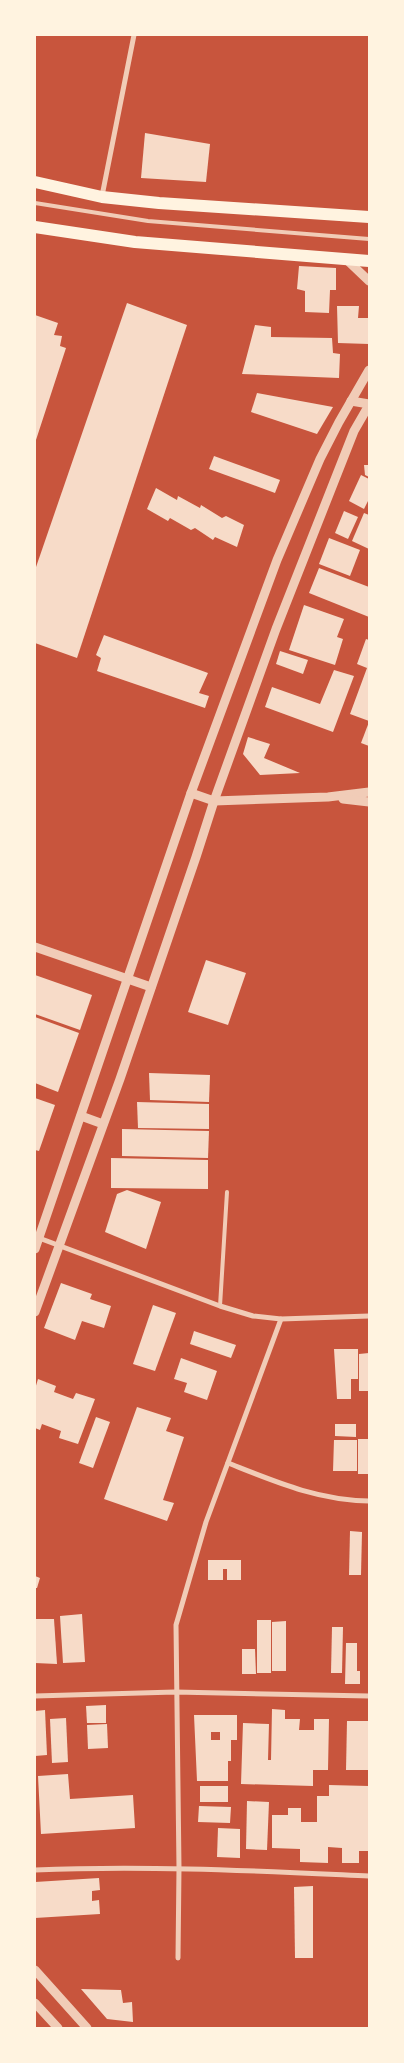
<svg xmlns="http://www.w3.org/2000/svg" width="404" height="2063" font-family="Rubik,sans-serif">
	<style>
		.building { fill: #f7dbc8; fill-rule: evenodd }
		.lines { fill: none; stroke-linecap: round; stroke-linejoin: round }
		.service { stroke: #f1ccb7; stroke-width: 4 }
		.minor { stroke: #f1ccb7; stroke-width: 5 }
		.tertiary { stroke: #f1ccb7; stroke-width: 9 }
		.primary { stroke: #fff3e0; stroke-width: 12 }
	</style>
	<rect width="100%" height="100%" fill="#c8553d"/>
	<!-- building -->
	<g class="building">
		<path d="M145,133L210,144L206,182L141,178Z"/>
		<path d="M299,266L336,268V290H330L329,313L305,312V291L297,289Z"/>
		<path d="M127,303L187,325L77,658L35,643V570Z"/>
		<path d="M337,306H359L358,318H369V344L338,343Z"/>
		<path d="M35,315L58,323L54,335L62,336L60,346L66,348L35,443Z"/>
		<path d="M255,325L271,327V337L332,338L333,353L340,354L339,378L242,374Z"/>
		<path d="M257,393L333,407L317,434L251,412Z"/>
		<path d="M214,456L280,480L275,493L209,469Z"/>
		<path d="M364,465H369V477L365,475Z"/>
		<path d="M361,475L369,479V499L364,509L349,501Z"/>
		<path d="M156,488L177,500L178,496L200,508L201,505L222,518L226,516L244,525L237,547L215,537L213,540L195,528L191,530L170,518L168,521L147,509Z"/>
		<path d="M344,511L358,517L348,539L335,533Z"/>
		<path d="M364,513L369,515V549L352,541Z"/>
		<path d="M329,538L360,550L350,576L319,564Z"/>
		<path d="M319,568L369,587V617L309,593Z"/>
		<path d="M304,605L344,619L337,637L343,639L335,665L289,650Z"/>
		<path d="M104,635L208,673L199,693L209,696L205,708L97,671L101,658L96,655Z"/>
		<path d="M366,639L369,640V721L350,714L367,668L357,664Z"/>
		<path d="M280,651L308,660L303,674L276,664Z"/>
		<path d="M334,670L354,676L333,732L265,707L272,687L320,704Z"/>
		<path d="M369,722V746L361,743Z"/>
		<path d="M248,737L270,744L264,758L300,773L260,775L243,754Z"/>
		<path d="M206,960L246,973L228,1025L188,1012Z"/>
		<path d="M35,975L92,995L80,1030L35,1014Z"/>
		<path d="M35,1017L79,1033L58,1092L35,1083Z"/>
		<path d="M149,1073L210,1075L209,1102L150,1100Z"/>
		<path d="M35,1098L55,1105L39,1151L35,1150Z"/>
		<path d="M137,1102L209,1104V1129L138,1128Z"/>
		<path d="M122,1129L209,1131L208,1158L122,1156Z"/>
		<path d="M111,1158L208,1160V1189L111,1188Z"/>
		<path d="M127,1190L161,1202L146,1249L105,1232L117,1194Z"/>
		<path d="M61,1283L92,1294L90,1299L111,1306L104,1328L82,1321L75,1340L44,1328Z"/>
		<path d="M153,1305L176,1313L155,1371L133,1364Z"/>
		<path d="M194,1331L236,1345L231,1358L190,1344Z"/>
		<path d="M334,1349H358V1379H351V1399H337Z"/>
		<path d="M369,1353V1391H359V1354Z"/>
		<path d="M181,1358L217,1371L207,1400L184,1392L187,1383L174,1379Z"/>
		<path d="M38,1379L56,1386L54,1392L73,1399L76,1393L95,1399L78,1444L59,1438L61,1431L42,1424L40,1430L35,1428V1389Z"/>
		<path d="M137,1407L171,1418L166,1431L184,1437L163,1500L174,1503L167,1521L104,1499Z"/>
		<path d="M96,1417L110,1422L93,1468L79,1463Z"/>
		<path d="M335,1424H356V1437L335,1436Z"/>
		<rect x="358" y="1439" width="11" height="35"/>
		<path d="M334,1440H357V1471H333Z"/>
		<path d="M350,1531L362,1532L361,1575H349Z"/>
		<path d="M208,1560H241V1580H227V1569H223V1580H208Z"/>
		<path d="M35,1576L40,1578L37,1588H35Z"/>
		<path d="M82,1614L85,1662L63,1663L60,1616Z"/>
		<path d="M35,1619H54L57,1664L35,1663Z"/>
		<rect x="257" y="1620" width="14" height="53"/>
		<path d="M286,1621V1671H272V1622Z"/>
		<path d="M332,1627H343L342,1673H331Z"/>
		<path d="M346,1643H357V1671H360V1684H345Z"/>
		<path d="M242,1649H255L256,1674H242Z"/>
		<path d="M106,1705V1723H87L86,1706Z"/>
		<path d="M272,1709L285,1710V1719H300L299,1730H314V1719H329L328,1770H313V1786L241,1784L243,1723L269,1724L268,1760H271Z"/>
		<path d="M45,1710L47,1755L35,1756V1711Z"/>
		<path d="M194,1715H237V1740H231V1761H228V1781H197ZM211,1732H220V1740H211Z"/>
		<path d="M66,1718L68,1762L52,1763L50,1719Z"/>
		<path d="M347,1721H369V1770H346Z"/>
		<path d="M107,1724L108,1748L88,1749L87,1725Z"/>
		<path d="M68,1774L70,1799L133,1795L135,1828L41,1834L38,1776Z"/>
		<path d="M329,1785L369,1786V1851H359V1863H342V1848L328,1847V1863L300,1862V1849L272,1848V1815H288V1808H301V1822H317V1796H329Z"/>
		<rect x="200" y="1786" width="28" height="16"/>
		<path d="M247,1801L269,1802L267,1850L246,1849Z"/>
		<path d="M199,1806L231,1807L230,1823L198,1822Z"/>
		<path d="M218,1828L240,1829V1858L217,1857Z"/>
		<path d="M99,1878L100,1890L92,1891V1901L99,1900L100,1914L35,1918V1882Z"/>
		<path d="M313,1886V1958H295L294,1887Z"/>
		<path d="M81,1989L121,1990L123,2003L132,2002L133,2022L107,2019Z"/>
	</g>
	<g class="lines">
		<!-- service -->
		<g class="service">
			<path d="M35,203L148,221L369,239"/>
			<path d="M220,1306L227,1192"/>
		</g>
		<!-- minor -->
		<g class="minor">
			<path d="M102,196L134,35"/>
			<path d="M39,1238L220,1306L253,1316L281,1319L369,1316"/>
			<path d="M228,1463C276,1482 317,1500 369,1501"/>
			<path d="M35,1696L175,1692L369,1696"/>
			<path d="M35,1870C146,1865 258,1871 369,1876"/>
			<path d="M178,1958L179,1868L176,1625L206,1522L281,1319"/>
		</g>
		<!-- tertiary -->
		<g class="tertiary">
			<path d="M347,260L369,281"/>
			<path d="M351,401L369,404"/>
			<path d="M191,793L214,801L328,797L369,792"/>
			<path d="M343,799L369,802"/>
			<path d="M35,947L151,987"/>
			<path d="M81,1116L103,1124"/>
			<path d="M35,1249L191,793L277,560L320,459L339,422L369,370"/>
			<path d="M35,1312L120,1079L196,857L214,801L276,629L354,431L369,405"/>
			<path d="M35,1970L87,2028"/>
			<path d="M35,2003L58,2028"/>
		</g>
		<!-- primary -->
		<g class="primary">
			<path d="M35,182L102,197L159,203L369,217"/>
			<path d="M35,227L135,242L369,261"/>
		</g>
	</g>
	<!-- border -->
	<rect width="404" height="2063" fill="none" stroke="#fff3e0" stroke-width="72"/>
</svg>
